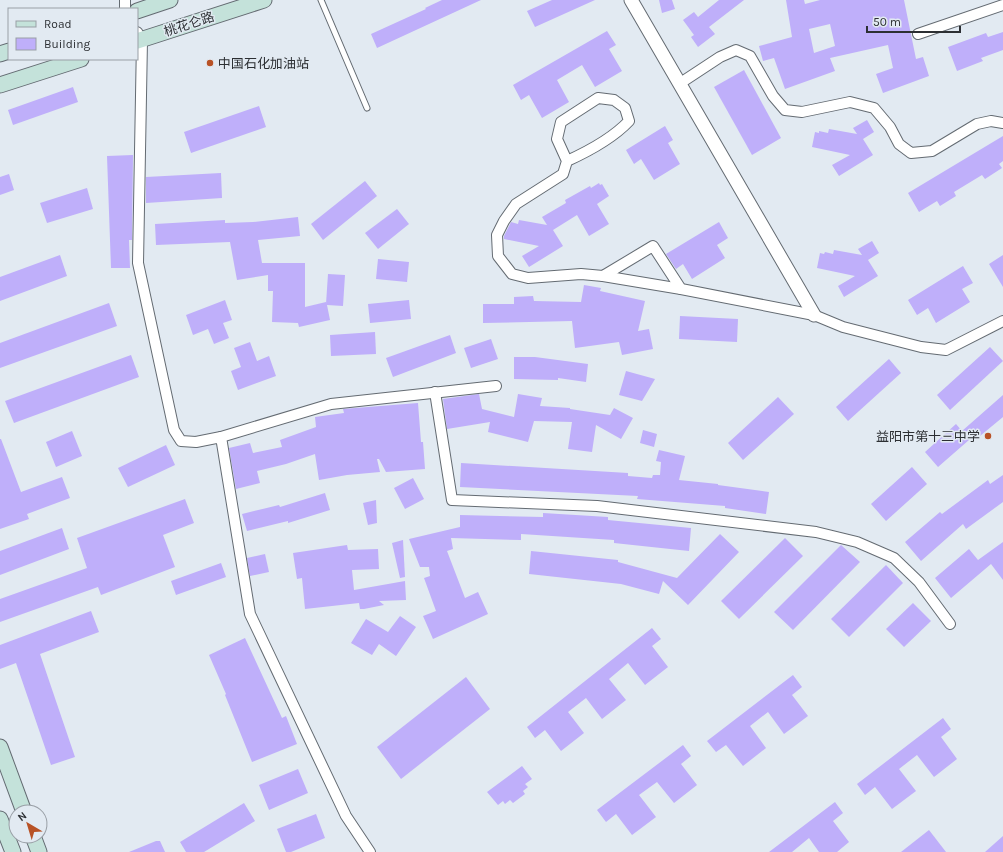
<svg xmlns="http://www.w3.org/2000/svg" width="1003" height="852" font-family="Karla,'Noto Sans SC',sans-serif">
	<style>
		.building { fill: #bfaffa; fill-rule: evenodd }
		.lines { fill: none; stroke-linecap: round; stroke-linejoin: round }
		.service-casing { stroke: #646b72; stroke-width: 7 }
		.minor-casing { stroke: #646b72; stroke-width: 12 }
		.tertiary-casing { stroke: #646b72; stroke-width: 15 }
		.secondary-casing { stroke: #646b72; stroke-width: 17 }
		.service { stroke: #fff; stroke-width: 5 }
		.minor { stroke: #fff; stroke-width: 10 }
		.tertiary { stroke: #fff; stroke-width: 13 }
		.secondary { stroke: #c4e2da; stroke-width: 15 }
		.poi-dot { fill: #b85226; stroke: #e2eaf2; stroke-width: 1.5 }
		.labels { text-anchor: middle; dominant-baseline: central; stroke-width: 3; stroke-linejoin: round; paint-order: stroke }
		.street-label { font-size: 13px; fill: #2c2f33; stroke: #e2eaf2 }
		.poi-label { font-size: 13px; fill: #2c2f33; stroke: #e2eaf2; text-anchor: start }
	</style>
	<rect width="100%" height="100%" fill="#e2eaf2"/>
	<!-- building -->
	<g class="building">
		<path d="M442,0H481L377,48L371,34L426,9L425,8Z"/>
		<path d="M552,0H595L535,27L527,11Z"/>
		<path d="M659,0H672L675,9L662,13Z"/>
		<path d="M719,0H744L709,27L715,34L698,47L691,37L694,35L683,20L694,12L698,17Z"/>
		<path d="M786,0H804L805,4L820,0H904L916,59L923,57L929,76L883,93L876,74L893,68L888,45L830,58L835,71L785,89L774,58L763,61L759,46L792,37ZM830,24L835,46L814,53L809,29Z"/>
		<path d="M607,31L616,45L609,49L622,71L595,87L582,65L557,80L569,102L542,118L529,95L521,100L513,85Z"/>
		<path d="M1003,32V50L981,58L983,61L957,71L948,47L986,33L988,37Z"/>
		<path d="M744,70L781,138L752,155L714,87Z"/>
		<path d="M73,87L78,102L13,125L8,110Z"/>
		<path d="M259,106L266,127L191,153L184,132Z"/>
		<path d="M867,120L874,132L863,139L873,155L839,176L832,165L850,155L812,147L815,132L819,133V131L828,133L829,129L857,134L853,128Z"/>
		<path d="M665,126L673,140L668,143L680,164L654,180L641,159L634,164L626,150Z"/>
		<path d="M1003,136V161L999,164L1002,168L985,179L982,175L954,192L956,196L940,206L937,201L919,212L908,193Z"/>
		<path d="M133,155L132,240H129L130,268H111L107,156Z"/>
		<path d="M221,173L222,198L146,203V177Z"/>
		<path d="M9,174L14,190L0,195V177Z"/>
		<path d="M365,181L377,196L323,240L311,224Z"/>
		<path d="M599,183L600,185L602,184L609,196L597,204L609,224L589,236L577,215L553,230L563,246L529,267L522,256L539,246L504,239V236L511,222L518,224L519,220L547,225L542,217L566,203L565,200L590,186L591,188Z"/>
		<path d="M87,188L93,209L47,223L40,203Z"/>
		<path d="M397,209L409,224L378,249L365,233Z"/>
		<path d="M298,217L300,236L258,240L262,263H305V307L326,302V304L328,274L345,275L343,306L327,305L330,320L299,327L298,323L272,322L273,291H268V275L237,280L230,242L156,245L155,224L225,220V223L253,222Z"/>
		<path d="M719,222L728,238L717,245L725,258L692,279L683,264L676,269L666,254Z"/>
		<path d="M872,241L879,253L868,260L878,276L844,297L838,286L855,276L817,268L820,253L824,254L825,252L833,254L834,250L862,255L858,249Z"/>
		<path d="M60,255L67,276L0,301V277Z"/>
		<path d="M1003,255V287L989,264Z"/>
		<path d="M378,259L409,262L407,282L376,279Z"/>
		<path d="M963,266L973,283L962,289L970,302L936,323L928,308L917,315L908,300Z"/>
		<path d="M584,285L601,288L600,291L645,301L638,331L649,329L653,349L622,355L619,342L575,348L572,321L483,323V304H514V297L533,296L534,301L581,302Z"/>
		<path d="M225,300L232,320L223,323L229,338L214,344L208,329L193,335L186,315Z"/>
		<path d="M409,300L411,319L370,323L368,304Z"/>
		<path d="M109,303L117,326L0,368V343Z"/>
		<path d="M680,316L738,319L737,342L679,339Z"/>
		<path d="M375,332L376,354L331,356L330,335Z"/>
		<path d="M450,335L456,353L393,377L386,358Z"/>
		<path d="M491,339L498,359L471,368L464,348Z"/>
		<path d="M250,342L257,361L269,356L276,376L238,390L231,371L241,367L234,348Z"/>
		<path d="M990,347L1003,361L950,410L937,395Z"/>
		<path d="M131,355L139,377L14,423L5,401Z"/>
		<path d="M514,357H535L588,364L586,382L558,378V380L514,379Z"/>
		<path d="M889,359L901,373L848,421L836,407Z"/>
		<path d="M626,371L655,379L642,401L619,395Z"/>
		<path d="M479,394L482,409L514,417L518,394L542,398L540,406L570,408V409L610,415L614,408L633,418L621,439L596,425L592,452L568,449L572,422L534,421L528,442L488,432L490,422L447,429L443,399Z"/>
		<path d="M1003,395V417L980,436L977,433L938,467L925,452L956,424L962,431Z"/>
		<path d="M778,397L794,414L743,460L728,443Z"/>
		<path d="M418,403L421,442H423L425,469L386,472L379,459H377L380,472L347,475L319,480L315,454L286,464L257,471L260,483L236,489L229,448L250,443L253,453L282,447L280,440L316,427L315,417L344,413L343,409Z"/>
		<path d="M643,430L657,434L654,447L640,443Z"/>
		<path d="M72,431L82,456L56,467L46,442Z"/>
		<path d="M0,439H1L21,492L62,477L70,498L27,514L29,519L0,529Z"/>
		<path d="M166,445L175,465L128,487L118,468Z"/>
		<path d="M659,450L685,456L679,480L718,484V485L769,492L766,514L725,508V506L637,499L638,496L460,487L461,463L628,473V476L652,478L653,475H660L661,462L656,461Z"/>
		<path d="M912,467L927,484L886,521L871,504Z"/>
		<path d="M1003,475V502L966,529L963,524L921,561L905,542L940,512L942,514L988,480L990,484Z"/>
		<path d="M413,478L424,499L405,509L394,488Z"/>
		<path d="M325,493L330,510L288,523V521L247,531L242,514L279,505L280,507Z"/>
		<path d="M185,499L194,523L163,535L175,567L101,595L98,587L0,622V599L87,568L77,538Z"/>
		<path d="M376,500L377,523L368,525L363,503Z"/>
		<path d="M543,513L608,517V520L691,528L689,551L614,543V540L521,534V540L451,538L453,549L447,551L465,598L478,592L488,614L433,639L423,616L436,611L424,578L430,576L429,567H420L409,539L460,527V515L543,517Z"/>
		<path d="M62,528L69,549L0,575V551Z"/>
		<path d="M720,534L739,552L688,605L663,581L659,594L621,584L529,574L531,551L618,560V562L677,578Z"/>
		<path d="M785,538L803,556L739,619L721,601Z"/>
		<path d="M403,540L405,577L400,578L392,543Z"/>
		<path d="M1003,542V580L991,564L951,598L935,578L969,549L978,560Z"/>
		<path d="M347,545L348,550L378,549L379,569L352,570L354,590L405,581L406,600L379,601L384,605L364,609H360L359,603L305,609L302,578L297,579L293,553Z"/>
		<path d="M841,545L860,562L793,630L774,612Z"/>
		<path d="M265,554L269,572L250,576L247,558Z"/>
		<path d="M221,563L226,577L176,595L171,581Z"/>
		<path d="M886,565L903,583L849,637L831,619Z"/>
		<path d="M913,603L931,621L904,647L886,629Z"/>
		<path d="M91,611L99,632L40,654L75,757L51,765L16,663L0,669V645Z"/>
		<path d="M400,616L416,627L396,656L379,644L372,655L351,643L366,619L388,632Z"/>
		<path d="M652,628L661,639L652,646L668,667L645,685L628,663L609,679L626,700L602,719L586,698L568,712L584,733L561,751L545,730L535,738L527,727Z"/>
		<path d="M245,638L282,718L286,716L297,744L252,762L225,695L226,694L209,655Z"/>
		<path d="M793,675L802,687L792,695L808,716L784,734L768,712L750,726L766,748L743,766L726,745L716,752L707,741Z"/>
		<path d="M466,677L490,709L401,779L377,747Z"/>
		<path d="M943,718L951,729L941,737L957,759L934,777L917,755L899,769L916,791L892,809L875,787L865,795L857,784Z"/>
		<path d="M683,745L691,756L681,764L697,785L674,803L657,782L639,795L656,817L632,835L616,814L606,822L597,810Z"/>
		<path d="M522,766L532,779L525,784L528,787L523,791L525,794L513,803L510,800L505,804L503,801L498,805L487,792Z"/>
		<path d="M298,769L308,793L269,810L259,785Z"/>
		<path d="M835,802L843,813L833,821L849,842L837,852H819L809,838L792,852H769Z"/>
		<path d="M244,803L255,821L204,852H186L180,842Z"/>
		<path d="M316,814L325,838L291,852H286L277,829Z"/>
		<path d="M929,830L946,852H901Z"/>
		<path d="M1003,836V852H985Z"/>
		<path d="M156,841H160L165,852H129Z"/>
	</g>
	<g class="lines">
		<defs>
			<path id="service" d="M321,0L367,108"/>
			<g id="minor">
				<path d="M125,9V0"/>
				<path d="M137,32L142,40L138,263L174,430L181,441L196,442L221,437L250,614L346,816L370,852"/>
				<path d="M918,34L1003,5"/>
				<path d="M679,84L720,57L736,50L750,56L773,96L785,110L802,112L850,102L874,108L890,127L899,144L911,153L932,151L977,124L991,121L1003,123"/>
				<path d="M567,161C589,151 613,138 629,121L625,108L614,100L598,98L561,122L557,139L567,161L563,174L516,204L504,221L497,235L498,256L512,274L528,278L581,274L603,276L653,246L681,289L814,315L843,327L921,347L946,350L1003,321"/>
				<path d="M603,276L681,289"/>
				<path d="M435,392L452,500L597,506L816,532L857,542L894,558L919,582L950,624"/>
				<path d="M221,437L331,404L496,386"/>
			</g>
			<path id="tertiary" d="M631,0L814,315"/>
			<g id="secondary">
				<path d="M137,11L170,0"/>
				<path d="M137,41L264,0"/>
				<path d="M0,54L9,51"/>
				<path d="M0,85L81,59"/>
				<path d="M0,747L24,812"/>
				<path d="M0,819L13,852"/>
				<path d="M33,836L39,852"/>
			</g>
		</defs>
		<!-- service casing -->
		<use href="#service" class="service-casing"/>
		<!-- minor casing -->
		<use href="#minor" class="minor-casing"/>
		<!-- tertiary casing -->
		<use href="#tertiary" class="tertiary-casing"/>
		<!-- secondary casing -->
		<use href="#secondary" class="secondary-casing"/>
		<!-- service -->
		<use href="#service" class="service"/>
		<!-- minor -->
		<use href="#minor" class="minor"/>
		<!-- tertiary -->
		<use href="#tertiary" class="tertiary"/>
		<!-- secondary -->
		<use href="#secondary" class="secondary"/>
	</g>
	<!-- markers -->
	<g class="poi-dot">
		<circle cx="210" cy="63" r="4"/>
		<circle cx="988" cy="436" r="4"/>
	</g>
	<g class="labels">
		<!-- street labels -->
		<g class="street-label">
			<text transform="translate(189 24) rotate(-18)">桃花仑路</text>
		</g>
		<!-- poi labels -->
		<g class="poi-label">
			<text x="218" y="63">中国石化加油站</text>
			<text x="980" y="436" text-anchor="end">益阳市第十三中学</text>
		</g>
	</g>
	<!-- legend -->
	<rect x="8" y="8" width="130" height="52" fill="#e2eaf2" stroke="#999fa6"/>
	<rect x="16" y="21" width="20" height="6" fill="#c4e2da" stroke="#999fa6"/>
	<text x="44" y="28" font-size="12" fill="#2c2f33">Road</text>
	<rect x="16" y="38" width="20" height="12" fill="#bfaffa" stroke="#999fa6"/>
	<text x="44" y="48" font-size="12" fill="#2c2f33">Building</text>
	<!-- north arrow -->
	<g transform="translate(28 824) rotate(322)"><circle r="19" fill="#e2eaf2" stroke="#999fa6"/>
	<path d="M0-3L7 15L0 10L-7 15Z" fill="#b85226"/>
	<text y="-6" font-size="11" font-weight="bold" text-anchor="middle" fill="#2c2f33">N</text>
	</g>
	<!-- scale -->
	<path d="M867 26v6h93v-6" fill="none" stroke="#2c2f33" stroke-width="2"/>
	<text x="873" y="26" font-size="12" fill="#2c2f33" stroke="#e2eaf2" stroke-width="3" paint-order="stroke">50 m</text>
</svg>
